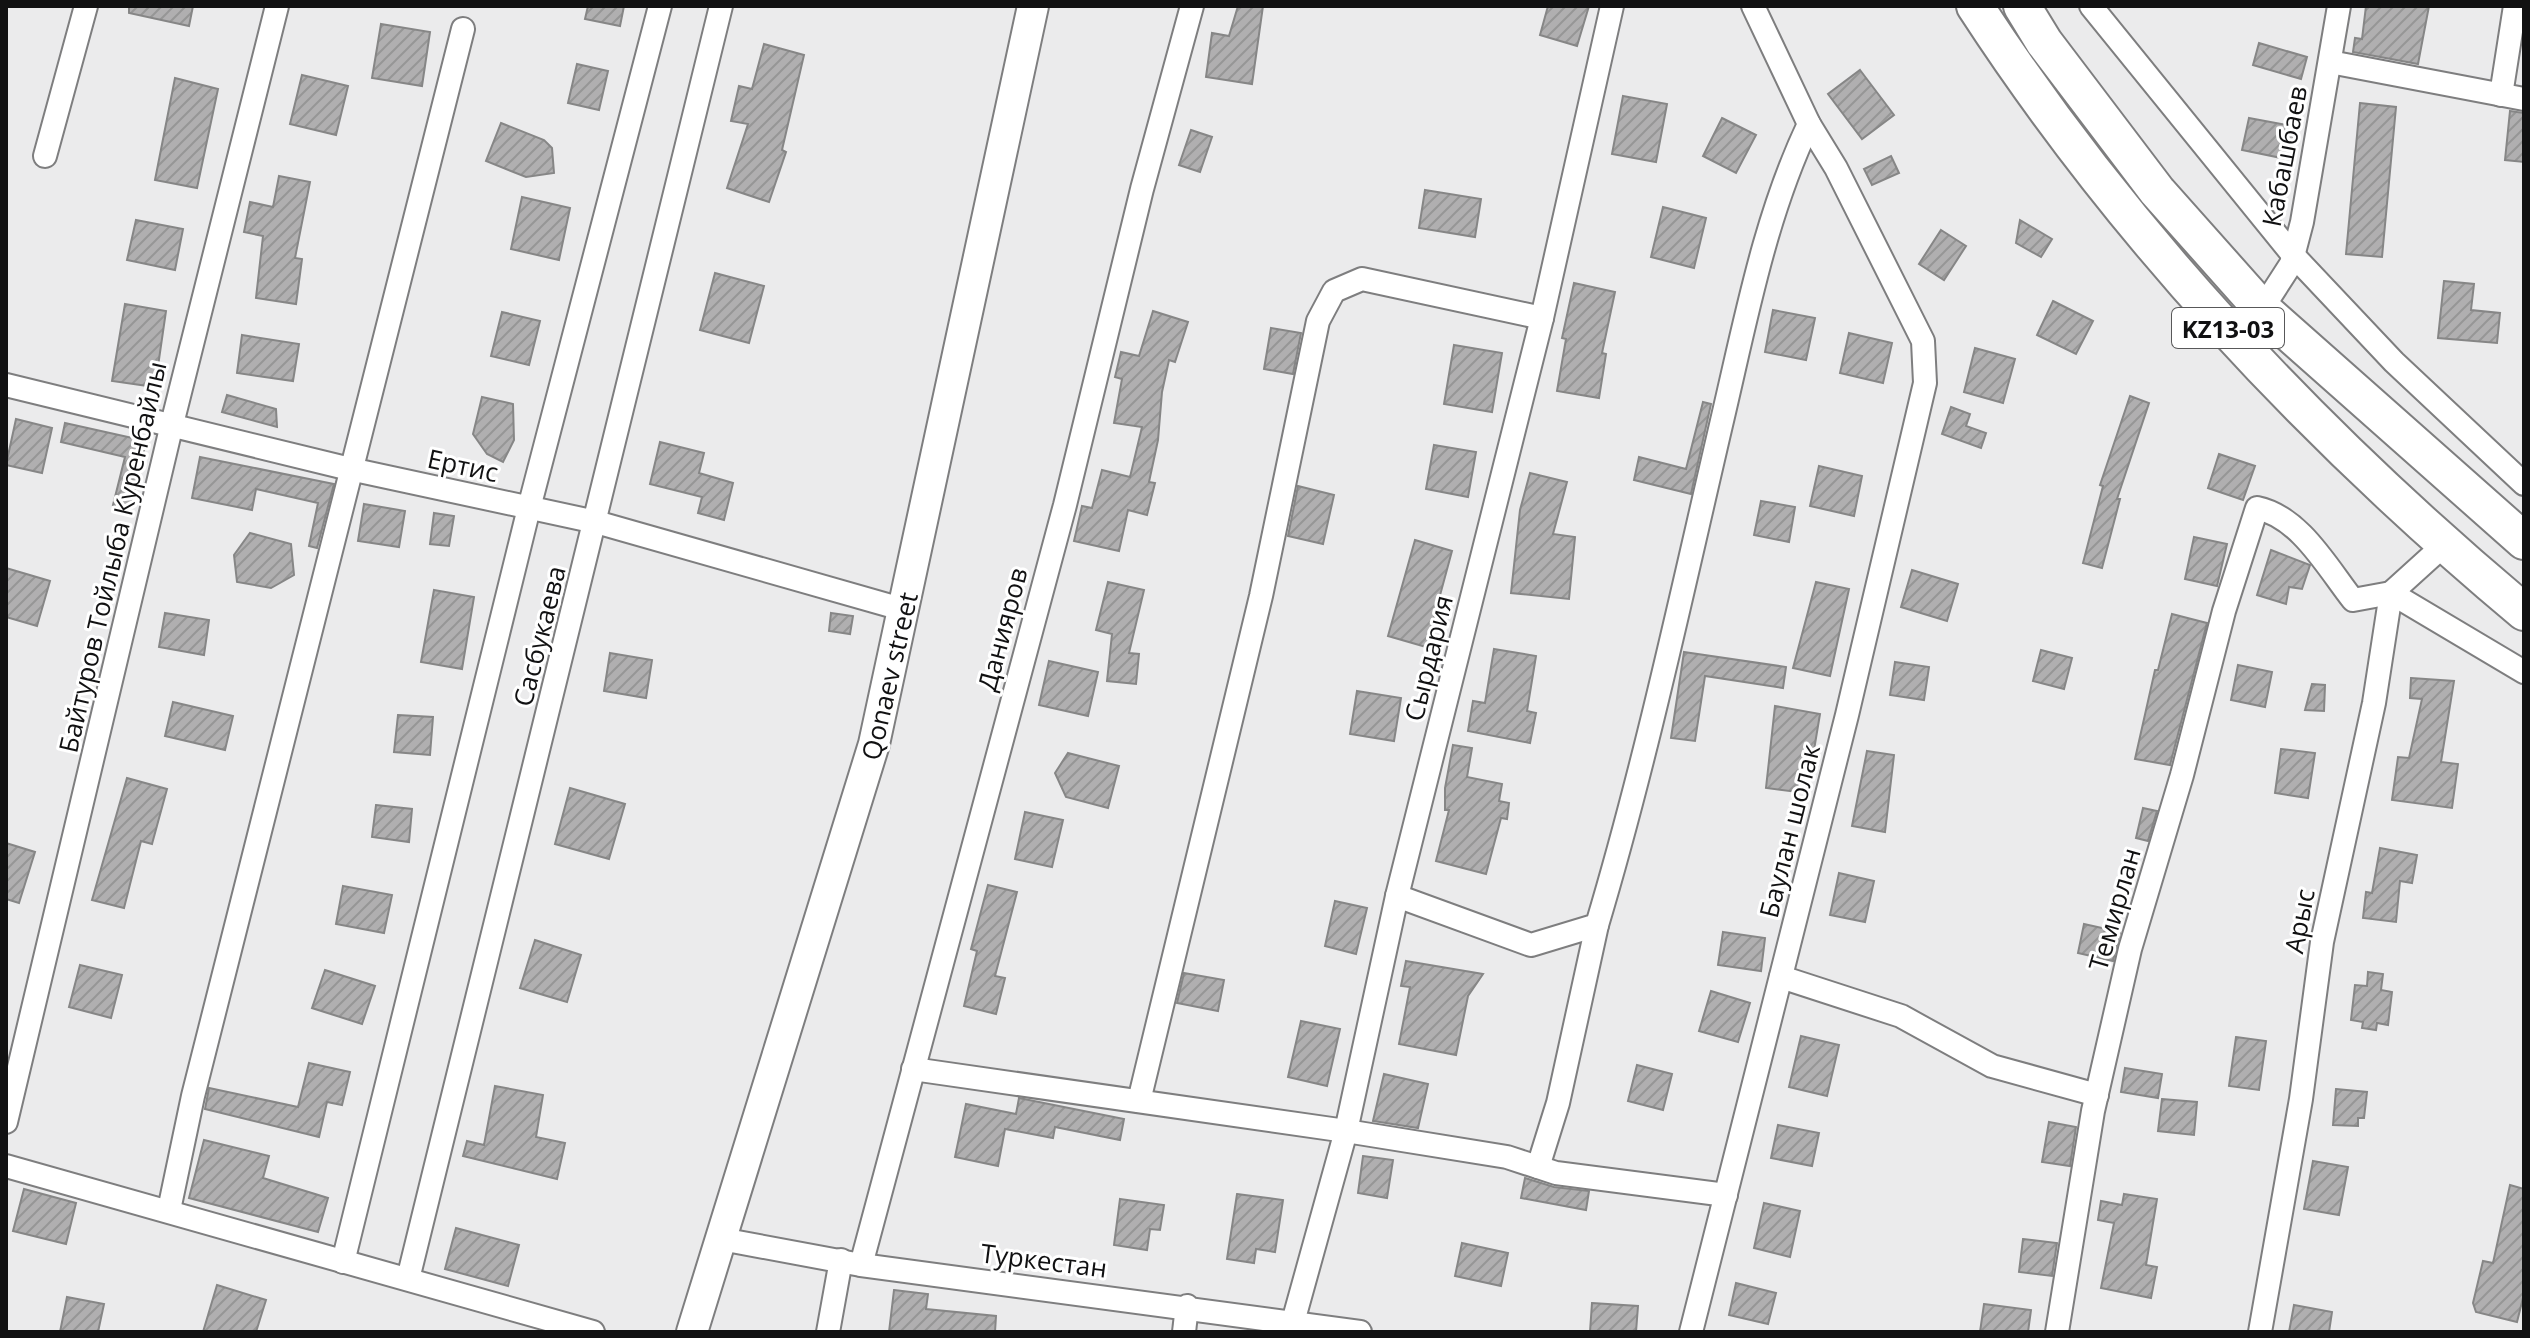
<svg xmlns="http://www.w3.org/2000/svg" width="2530" height="1338" font-family="'Open Sans',sans-serif">
	<style>
		.building { fill: url(#building-hatch); stroke: #868686; stroke-width: 2 }
		.lines { fill: none; stroke-linecap: round; stroke-linejoin: round }
		.minor-casing { stroke: #7e7e7f; stroke-width: 26 }
		.secondary-casing { stroke: #7e7e7f; stroke-width: 34 }
		.trunk-casing { stroke: #7e7e7f; stroke-width: 40 }
		.minor { stroke: #fff; stroke-width: 22 }
		.secondary { stroke: #fff; stroke-width: 30 }
		.trunk { stroke: #fff; stroke-width: 36 }
		.labels { text-anchor: middle; dominant-baseline: central; stroke-width: 6; stroke-linejoin: round; paint-order: stroke }
		.shield { fill: #fff; stroke: #585859; stroke-width: 2 }
		.shield-label { font-size: 24px; font-weight: bold; fill: #111112 }
		.street-label { font-size: 26px; fill: #111112; stroke: #fff }
	</style>
	<defs>
		<pattern id="building-hatch" width="6" height="6" patternUnits="userSpaceOnUse" patternTransform="scale(2)"><rect width="6" height="6" fill="#b0afb0"/><path d="M-1 1l2-2M0 6l6-6M5 7l2-2" fill="none" stroke="#969696"/></pattern>
	</defs>
	<rect width="100%" height="100%" fill="#ebebec"/>
	<!-- building -->
	<g class="building">
		<path d="M129,6H193L189,26L129,13Z"/>
		<path d="M588,6H624L620,26L585,19Z"/>
		<path d="M1238,6H1263L1252,84L1206,77L1212,33L1229,36Z"/>
		<path d="M1548,6H1589L1577,46L1540,35Z"/>
		<path d="M2366,6H2429L2418,64L2353,52L2355,38L2362,39Z"/>
		<path d="M381,24L430,32L422,86L372,78Z"/>
		<path d="M2259,43L2307,57L2301,79L2253,65Z"/>
		<path d="M764,44L804,55L782,150L786,152L769,202L727,188L748,124L731,121L739,86L752,89Z"/>
		<path d="M577,64L608,71L599,110L568,103Z"/>
		<path d="M1860,70L1894,115L1862,139L1828,94Z"/>
		<path d="M302,75L348,86L336,135L290,124Z"/>
		<path d="M175,78L218,89L197,188L155,180Z"/>
		<path d="M1623,96L1667,104L1656,162L1612,154Z"/>
		<path d="M2360,103L2396,107L2382,257L2346,254Z"/>
		<path d="M2510,111L2524,113V162L2505,160Z"/>
		<path d="M1722,118L1756,135L1736,173L1703,156Z"/>
		<path d="M2249,118L2297,127L2291,160L2242,150Z"/>
		<path d="M501,123L544,140L552,148L554,173L526,177L486,161Z"/>
		<path d="M1191,130L1212,137L1200,172L1179,165Z"/>
		<path d="M1891,156L1899,173L1872,185L1864,169Z"/>
		<path d="M279,176L310,182L295,258L302,259L296,304L256,298L263,236L244,232L250,202L273,207Z"/>
		<path d="M1425,190L1481,199L1475,237L1419,228Z"/>
		<path d="M522,197L570,208L559,260L511,249Z"/>
		<path d="M1663,207L1706,218L1694,268L1651,257Z"/>
		<path d="M136,220L183,229L175,270L127,260Z"/>
		<path d="M2020,220L2052,239L2041,257L2016,243Z"/>
		<path d="M1941,230L1966,246L1944,280L1919,264Z"/>
		<path d="M715,273L764,286L749,343L700,330Z"/>
		<path d="M2444,281L2474,284L2471,310L2500,313L2497,343L2438,338Z"/>
		<path d="M1574,283L1615,292L1602,353L1606,354L1599,398L1557,391L1566,339L1562,338Z"/>
		<path d="M2053,301L2093,321L2076,354L2037,335Z"/>
		<path d="M125,304L166,311L155,387L112,381Z"/>
		<path d="M1773,310L1815,318L1806,360L1765,352Z"/>
		<path d="M1153,311L1188,322L1175,362L1169,360L1162,392L1158,440L1149,482L1155,483L1147,515L1128,510L1119,551L1074,541L1082,506L1092,508L1102,470L1130,477L1142,427L1114,423L1122,379L1115,377L1121,352L1139,356Z"/>
		<path d="M502,312L540,321L529,365L491,356Z"/>
		<path d="M1271,328L1301,333L1293,374L1264,369Z"/>
		<path d="M1849,333L1892,343L1883,383L1840,373Z"/>
		<path d="M242,335L299,344L293,381L237,373Z"/>
		<path d="M1454,345L1502,353L1492,412L1444,404Z"/>
		<path d="M1975,348L2015,359L2003,403L1964,392Z"/>
		<path d="M227,395L276,409L277,427L222,412Z"/>
		<path d="M2130,396L2149,403L2117,499H2120L2102,568L2083,563L2103,486L2100,485Z"/>
		<path d="M482,397L513,404L514,440L503,462L487,454L473,434Z"/>
		<path d="M1703,402L1711,404L1691,494L1634,480L1639,457L1686,469Z"/>
		<path d="M1951,407L1970,414L1966,426L1986,433L1981,448L1942,434Z"/>
		<path d="M16,419L52,428L42,473L6,465Z"/>
		<path d="M65,423L146,441L130,509L113,505L125,457L61,442Z"/>
		<path d="M660,442L704,453L699,473L733,483L724,520L698,513L702,497L650,484Z"/>
		<path d="M1434,445L1476,452L1468,497L1426,489Z"/>
		<path d="M2219,454L2255,466L2243,500L2208,488Z"/>
		<path d="M200,457L334,484L317,548L309,546L318,503L256,489L252,510L192,498Z"/>
		<path d="M1819,466L1862,476L1854,516L1810,506Z"/>
		<path d="M1530,473L1567,482L1553,534L1575,537L1569,599L1511,593L1520,510Z"/>
		<path d="M1298,486L1334,495L1323,544L1288,536Z"/>
		<path d="M1761,501L1795,507L1789,542L1754,535Z"/>
		<path d="M364,504L405,511L399,547L358,541Z"/>
		<path d="M434,513L454,516L449,546L430,544Z"/>
		<path d="M250,533L291,544L294,575L271,588L237,582L234,555Z"/>
		<path d="M2194,537L2227,544L2217,586L2185,579Z"/>
		<path d="M1415,540L1452,551L1426,647L1388,636Z"/>
		<path d="M2271,550L2310,565L2302,589L2289,587L2286,604L2257,595Z"/>
		<path d="M6,568L50,581L37,626L6,617Z"/>
		<path d="M1912,570L1958,584L1947,621L1901,607Z"/>
		<path d="M1108,582L1144,590L1129,653L1139,654L1136,684L1107,681L1112,634L1096,630Z"/>
		<path d="M1816,582L1849,589L1830,676L1793,668Z"/>
		<path d="M434,590L474,597L462,669L421,662Z"/>
		<path d="M165,613L209,620L204,655L159,647Z"/>
		<path d="M831,613L853,616L850,634L829,631Z"/>
		<path d="M2172,614L2207,623L2170,765L2135,759L2155,670H2158Z"/>
		<path d="M1494,649L1536,656L1527,711L1536,713L1530,743L1468,731L1473,701L1485,703Z"/>
		<path d="M2041,650L2072,658L2064,689L2033,681Z"/>
		<path d="M1684,652L1786,667L1783,688L1705,676L1695,741L1671,738Z"/>
		<path d="M610,653L652,660L646,698L604,691Z"/>
		<path d="M1049,661L1098,672L1088,716L1039,705Z"/>
		<path d="M1895,662L1929,667L1924,700L1890,695Z"/>
		<path d="M2238,665L2272,672L2265,707L2231,700Z"/>
		<path d="M2411,678L2454,681L2441,762L2458,764L2452,808L2392,800L2398,757L2409,758L2422,699L2410,698Z"/>
		<path d="M2312,684L2325,685L2324,711L2305,710Z"/>
		<path d="M1357,691L1401,698L1394,741L1350,734Z"/>
		<path d="M173,702L233,716L225,750L165,736Z"/>
		<path d="M1775,706L1820,714L1812,762L1801,760L1797,792L1766,788Z"/>
		<path d="M398,715L433,717L430,755L394,752Z"/>
		<path d="M1453,745L1472,748L1467,777L1502,784L1499,801L1509,803L1507,819L1501,818L1486,874L1436,861L1449,810H1445V788Z"/>
		<path d="M2281,749L2315,753L2308,798L2275,793Z"/>
		<path d="M1867,751L1894,755L1885,832L1852,826Z"/>
		<path d="M1068,753L1119,766L1108,808L1066,797L1055,773Z"/>
		<path d="M127,778L167,789L152,844L141,841L124,908L92,900Z"/>
		<path d="M570,788L625,804L609,859L555,844Z"/>
		<path d="M376,805L412,809L409,842L372,837Z"/>
		<path d="M2143,808L2157,811L2148,841L2136,838Z"/>
		<path d="M1025,812L1063,820L1052,867L1015,859Z"/>
		<path d="M6,843L35,852L19,903L6,899Z"/>
		<path d="M2380,848L2417,855L2412,883L2400,881L2396,922L2363,918L2366,892L2372,893Z"/>
		<path d="M1839,873L1874,881L1865,922L1830,915Z"/>
		<path d="M988,885L1017,892L995,976L1005,978L996,1014L964,1006L977,951L971,949Z"/>
		<path d="M343,886L392,895L384,933L336,924Z"/>
		<path d="M1335,901L1367,908L1356,954L1325,946Z"/>
		<path d="M2084,924L2120,932L2113,961L2078,953Z"/>
		<path d="M1723,932L1765,938L1761,971L1718,965Z"/>
		<path d="M535,940L581,955L567,1002L520,988Z"/>
		<path d="M1406,961L1483,974L1468,996L1456,1055L1399,1044L1410,987L1401,986Z"/>
		<path d="M80,965L122,975L111,1018L69,1007Z"/>
		<path d="M325,970L375,986L362,1024L312,1008Z"/>
		<path d="M2368,972L2383,974L2381,990L2392,992L2388,1025L2377,1023L2376,1030L2362,1028L2363,1022L2351,1020L2355,985L2367,986Z"/>
		<path d="M1184,973L1224,980L1218,1011L1177,1003Z"/>
		<path d="M1711,991L1750,1003L1738,1042L1699,1031Z"/>
		<path d="M1301,1021L1340,1029L1327,1086L1288,1077Z"/>
		<path d="M1801,1036L1839,1045L1827,1096L1789,1087Z"/>
		<path d="M2236,1037L2266,1041L2259,1090L2229,1086Z"/>
		<path d="M309,1063L350,1072L342,1105L327,1102L319,1137L205,1109L209,1088L298,1107Z"/>
		<path d="M1637,1065L1672,1074L1663,1110L1628,1101Z"/>
		<path d="M2125,1068L2162,1074L2158,1098L2121,1092Z"/>
		<path d="M1384,1074L1428,1084L1418,1128L1373,1121Z"/>
		<path d="M495,1086L543,1095L536,1137L565,1143L557,1179L463,1156L467,1141L484,1145Z"/>
		<path d="M2336,1089L2367,1092L2364,1118H2358V1126L2333,1125Z"/>
		<path d="M1019,1098L1124,1119L1120,1140L1055,1127L1053,1138L1005,1129L998,1166L955,1157L966,1104L1016,1114Z"/>
		<path d="M2162,1099L2197,1102L2194,1135L2158,1131Z"/>
		<path d="M2049,1122L2076,1127L2070,1166L2042,1162Z"/>
		<path d="M1778,1125L1819,1133L1812,1166L1771,1158Z"/>
		<path d="M204,1140L269,1156L263,1178L328,1198L318,1232L189,1198Z"/>
		<path d="M1363,1156L1393,1160L1387,1198L1358,1193Z"/>
		<path d="M2313,1161L2348,1167L2339,1215L2304,1209Z"/>
		<path d="M1525,1178L1554,1187L1589,1191L1586,1210L1521,1198Z"/>
		<path d="M2510,1185L2524,1189V1294L2517,1322L2476,1312L2473,1303L2483,1261L2493,1263Z"/>
		<path d="M24,1189L76,1203L66,1244L13,1231Z"/>
		<path d="M1237,1194L1283,1200L1275,1252L1256,1249L1254,1263L1227,1259Z"/>
		<path d="M2124,1194L2157,1199L2146,1265L2157,1267L2151,1298L2101,1288L2114,1223L2098,1220L2101,1201L2122,1205Z"/>
		<path d="M1120,1199L1164,1205L1160,1230L1150,1229L1147,1250L1114,1245Z"/>
		<path d="M1764,1203L1800,1211L1790,1257L1754,1248Z"/>
		<path d="M456,1228L519,1245L508,1286L445,1269Z"/>
		<path d="M2023,1239L2057,1243L2052,1276L2019,1272Z"/>
		<path d="M1462,1243L1508,1253L1501,1286L1455,1276Z"/>
		<path d="M1736,1283L1776,1293L1768,1324L1729,1315Z"/>
		<path d="M217,1285L266,1300L256,1332H203Z"/>
		<path d="M894,1290L928,1294L926,1309L996,1316L995,1332H889Z"/>
		<path d="M67,1297L104,1304L98,1332H60Z"/>
		<path d="M1592,1303L1638,1306L1636,1332H1590Z"/>
		<path d="M1984,1304L2031,1310L2028,1332H1980Z"/>
		<path d="M2294,1305L2332,1312L2329,1332H2289Z"/>
	</g>
	<g class="lines">
		<defs>
			<g id="minor">
				<path d="M2091,6L2293,255L2394,362L2524,484"/>
				<path d="M2330,62L2524,99"/>
				<path d="M2501,95L2515,6"/>
				<path d="M45,156L86,6"/>
				<path d="M2262,309L2291,264L2302,222L2339,6"/>
				<path d="M6,385L350,469L596,522L905,610"/>
				<path d="M1397,896L1531,945L1597,925C1646,761 1682,592 1721,425C1745,324 1764,218 1809,124"/>
				<path d="M1781,977L1901,1016L1992,1066L2097,1095"/>
				<path d="M913,1069L1346,1131L1507,1157L1556,1173L1726,1195"/>
				<path d="M1139,1101L1261,596L1318,321L1334,291L1362,279L1542,318"/>
				<path d="M6,1122L172,424L277,6"/>
				<path d="M6,1166L593,1332"/>
				<path d="M1538,1167L1558,1103L1597,925"/>
				<path d="M169,1210L193,1096L463,29"/>
				<path d="M721,1239L861,1265L1360,1332"/>
				<path d="M343,1262L529,508L660,6"/>
				<path d="M861,1265L1065,505L1142,189L1192,6"/>
				<path d="M408,1279L721,6"/>
				<path d="M1293,1322L1346,1131L1397,896L1542,318L1612,6"/>
				<path d="M828,1332L841,1260"/>
				<path d="M1184,1332L1187,1306"/>
				<path d="M1691,1332L1847,715L1925,383L1923,341L1836,168L1809,124L1753,6"/>
				<path d="M2057,1332L2093,1111L2130,949L2182,775L2224,611L2257,508C2300,517 2327,567 2353,600L2391,593L2524,672"/>
				<path d="M2260,1332L2301,1099L2322,942L2374,703L2391,593L2444,545"/>
			</g>
			<path id="secondary" d="M692,1332L874,744L1033,6"/>
			<g id="trunk">
				<path d="M1975,6C2124,235 2315,437 2524,612"/>
				<path d="M2022,6L2044,42L2157,191L2262,309L2524,541"/>
			</g>
		</defs>
		<!-- minor casing -->
		<use href="#minor" class="minor-casing"/>
		<!-- secondary casing -->
		<use href="#secondary" class="secondary-casing"/>
		<!-- trunk casing -->
		<use href="#trunk" class="trunk-casing"/>
		<!-- minor -->
		<use href="#minor" class="minor"/>
		<!-- secondary -->
		<use href="#secondary" class="secondary"/>
		<!-- trunk -->
		<use href="#trunk" class="trunk"/>
	</g>
	<g class="labels">
		<!-- shield labels -->
		<rect class="shield" x="2172" y="308" width="112" height="40" rx="6"/>
		<g class="shield-label">
			<text x="2228" y="328">KZ13-03</text>
		</g>
		<!-- street labels -->
		<g class="street-label">
			<text transform="translate(2284 156) rotate(-79)">Кабашбаев</text>
			<text transform="translate(463 465) rotate(12)">Ертис</text>
			<text transform="translate(112 557) rotate(-77)">Байтуров Тойлыба Куренбайлы</text>
			<text transform="translate(1002 629) rotate(-75)">Данияров</text>
			<text transform="translate(539 636) rotate(-76)">Сасбукаева</text>
			<text transform="translate(1428 658) rotate(-76)">Сырдария</text>
			<text transform="translate(889 676) rotate(-77)">Qonaev street</text>
			<text transform="translate(1789 831) rotate(-76)">Баулан шолак</text>
			<text transform="translate(2114 909) rotate(-74)">Темирлан</text>
			<text transform="translate(2299 921) rotate(-79)">Арыс</text>
			<text transform="translate(1044 1260) rotate(7)">Туркестан</text>
		</g>
	</g>
	<!-- border -->
	<rect width="2530" height="1338" fill="none" stroke="#111112" stroke-width="16"/>
</svg>
